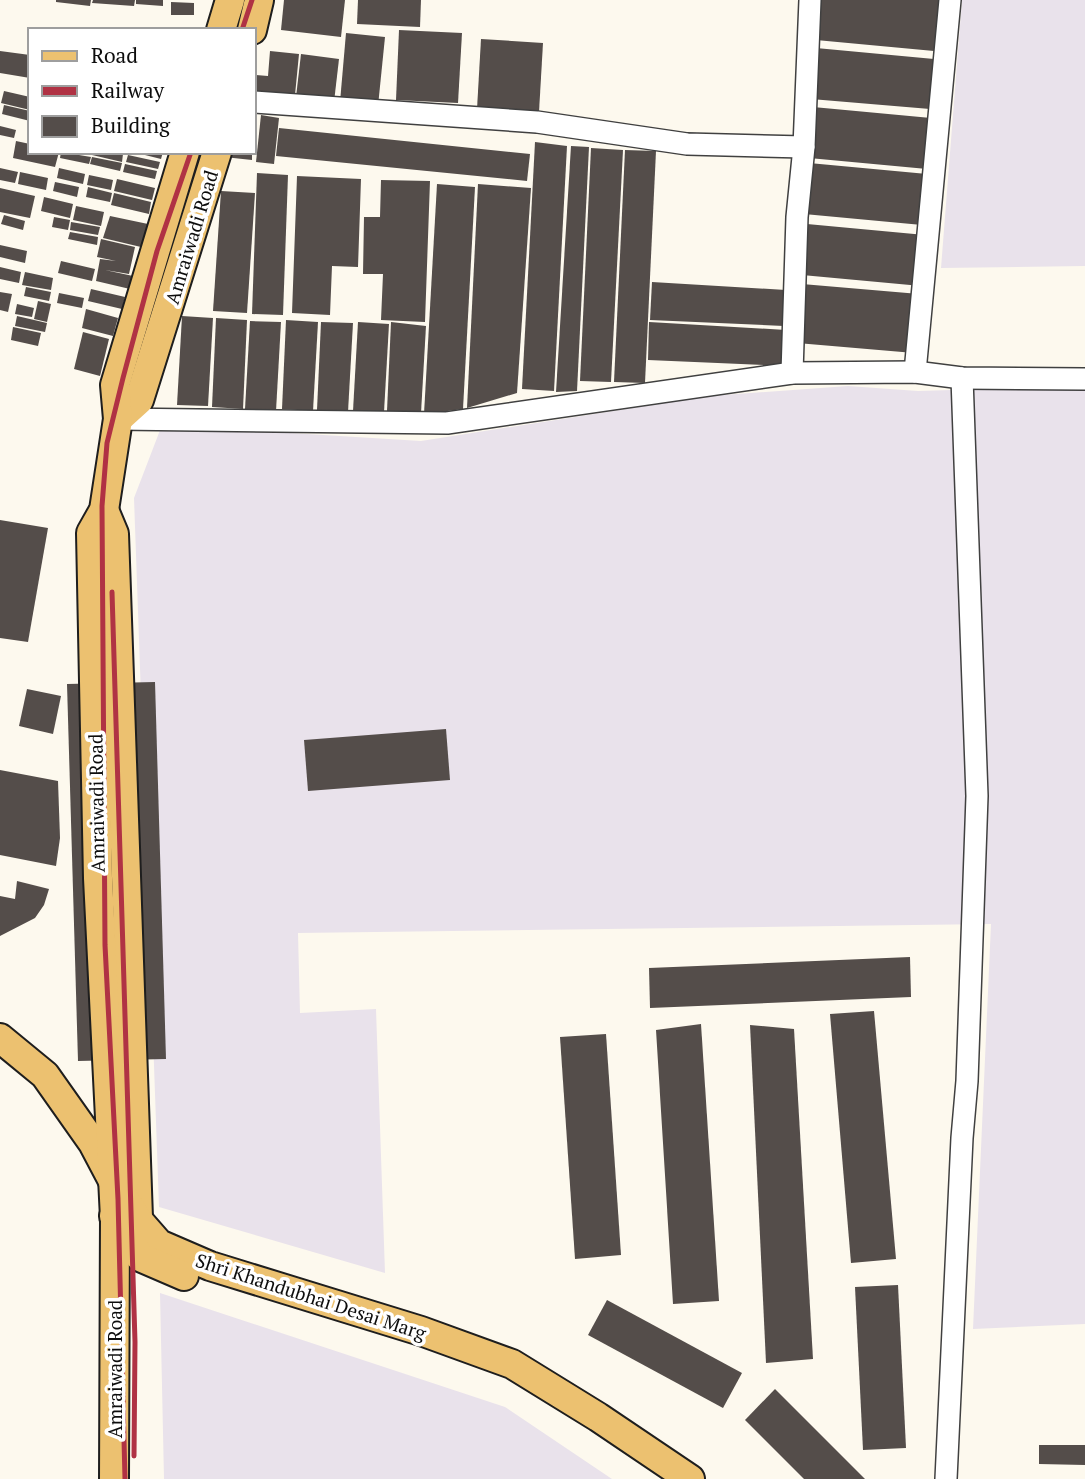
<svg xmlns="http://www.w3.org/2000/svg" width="1085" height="1479" font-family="'PT Serif',serif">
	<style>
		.industrial { fill: #e9e2eb }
		.building { fill: #544d4a }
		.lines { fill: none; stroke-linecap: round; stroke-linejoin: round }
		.minor-casing { stroke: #404040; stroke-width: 24 }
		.major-casing { stroke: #1e1e1e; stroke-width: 32 }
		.minor { stroke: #fff; stroke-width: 21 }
		.major { stroke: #ecc170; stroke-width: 28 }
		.rail { stroke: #b03244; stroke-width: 5 }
		.labels { text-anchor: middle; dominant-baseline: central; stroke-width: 7; stroke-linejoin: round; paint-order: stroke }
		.street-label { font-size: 19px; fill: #0d0d0d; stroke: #fff }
	</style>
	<rect width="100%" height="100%" fill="#fdf9ee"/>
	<!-- industrial -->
	<g class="industrial">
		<path d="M962,0H1085V266L941,268Z"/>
		<path d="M848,386L918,391L1085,386V1324L973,1329L991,924L298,933L300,1013L376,1009L385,1273L159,1207L134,498L162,425L421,441L709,396Z"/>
		<path d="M160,1293L505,1407L612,1479H164Z"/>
	</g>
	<!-- building -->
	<g class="building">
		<path d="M56,0H91L90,6L56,2Z"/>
		<path d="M93,0H135L134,6L92,3Z"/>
		<path d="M136,0H163V6L136,4Z"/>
		<path d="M284,0H345L341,37L281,30Z"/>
		<path d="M358,0H421L420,27L357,24Z"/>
		<path d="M819,0H939L934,51L816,40Z"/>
		<path d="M171,2L194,3V15H171Z"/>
		<path d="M399,30L462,33L458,103L396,100Z"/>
		<path d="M346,33L385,37L378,106L340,102Z"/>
		<path d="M481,39L543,43L539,112L477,109Z"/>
		<path d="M816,48L934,59L930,109L811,99Z"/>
		<path d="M0,51L30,55V78L0,73Z"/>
		<path d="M270,51L299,54L295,95L255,91L256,75L268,76Z"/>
		<path d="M301,54L339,59L334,102L296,97Z"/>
		<path d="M4,91L30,97V110L1,103Z"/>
		<path d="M4,105L30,111V121L2,114Z"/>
		<path d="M813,107L931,118L927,169L809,158Z"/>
		<path d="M261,115L279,118L274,164L256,162Z"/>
		<path d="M0,126L16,130L14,138L0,135Z"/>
		<path d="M279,128L530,154L527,181L276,156Z"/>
		<path d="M16,141L30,144V152H59L55,167L13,158Z"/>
		<path d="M535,142L567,146L554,391L522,389Z"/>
		<path d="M571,146L589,147L577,391L556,392Z"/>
		<path d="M591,148L623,150L611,382L580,381Z"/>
		<path d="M625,150L656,151L645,383L614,382Z"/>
		<path d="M61,152L91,157L89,164L60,158Z"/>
		<path d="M93,152L123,154L122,162L92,155Z"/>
		<path d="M133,152H163L161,159Z"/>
		<path d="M225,152H252V160L224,157Z"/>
		<path d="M128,155L160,162L158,169L126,162Z"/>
		<path d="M92,157L122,163L120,171L90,164Z"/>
		<path d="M809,163L927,174L922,225L804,214Z"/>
		<path d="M125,164L157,171L155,179L123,172Z"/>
		<path d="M0,168L18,172L15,183L0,180Z"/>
		<path d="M59,168L85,174L83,184L57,178Z"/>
		<path d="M20,172L48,178L46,190L18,184Z"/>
		<path d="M257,173L288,175L283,315L252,314Z"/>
		<path d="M89,175L113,180L111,190L87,185Z"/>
		<path d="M297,176L361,179L358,267L332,266L330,315L292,313Z"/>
		<path d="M117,179L155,188L152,200L114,191Z"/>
		<path d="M381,180L430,181L425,322L381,320L383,274H363L364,217H380Z"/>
		<path d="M55,182L79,187L77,197L53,191Z"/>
		<path d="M437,184L475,187L463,409L424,414Z"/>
		<path d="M478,184L531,188L517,393L467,408Z"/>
		<path d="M88,187L112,193L110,202L86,197Z"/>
		<path d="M0,188L35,196L30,218L0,212Z"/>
		<path d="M221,191L255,193L247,313L213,311Z"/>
		<path d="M114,193L151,202L149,214L111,205Z"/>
		<path d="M44,197L73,204L70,218L41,211Z"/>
		<path d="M76,206L104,212L101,226L73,220Z"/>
		<path d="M4,215L25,221L23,230L1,224Z"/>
		<path d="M110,216L148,224L141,247L103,238Z"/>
		<path d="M54,217L70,220L68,230L52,227Z"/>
		<path d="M71,222L100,227L98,235L70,230Z"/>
		<path d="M807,224L925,235L921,286L802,275Z"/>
		<path d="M70,232L98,237L97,245L68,239Z"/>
		<path d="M101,239L135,247L129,274L105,270L133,276L130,289L96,281L100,259L116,261L97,257Z"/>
		<path d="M0,245L27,251L25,263L0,257Z"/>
		<path d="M61,261L95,269L92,281L58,273Z"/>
		<path d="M0,267L21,272L19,283L0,279Z"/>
		<path d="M25,272L53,278L51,290L22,285Z"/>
		<path d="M652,282L786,290L784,326L650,320Z"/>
		<path d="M802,284L919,294L914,353L797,343Z"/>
		<path d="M26,287L51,292L49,301L24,296Z"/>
		<path d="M91,289L125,297L122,309L88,301Z"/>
		<path d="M0,292L12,294L8,312L0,310Z"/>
		<path d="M59,293L84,298L82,308L57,303Z"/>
		<path d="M38,301L51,304L47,322L34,319Z"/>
		<path d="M17,304L34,308L32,317L15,314Z"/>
		<path d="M86,309L118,318L113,336L82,328Z"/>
		<path d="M17,316L47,323L45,332L15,326Z"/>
		<path d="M182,316L213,318L208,406L177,405Z"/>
		<path d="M216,318L247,320L243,409L212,407Z"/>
		<path d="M286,320L318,322L313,411L282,409Z"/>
		<path d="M250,321L281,322L276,411L245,409Z"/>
		<path d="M321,322L353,323L348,412L317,410Z"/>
		<path d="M358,322L389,324L384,412L353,411Z"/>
		<path d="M391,322L426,326L421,413L387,411Z"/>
		<path d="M649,322L786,330L784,366L648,360Z"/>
		<path d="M13,327L41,333L38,346L11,340Z"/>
		<path d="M83,332L109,339L100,376L74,369Z"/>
		<path d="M0,520L48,528L28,642L0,638Z"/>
		<path d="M155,682L166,1059L78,1061L67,684Z"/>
		<path d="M27,689L61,696L53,734L19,726Z"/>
		<path d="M446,729L450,780L308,791L304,740Z"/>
		<path d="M0,770L58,781L60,838L56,866L0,855Z"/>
		<path d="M17,881L49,889L44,905L35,918L0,936V896L15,899Z"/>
		<path d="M910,957L911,997L650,1008L649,968Z"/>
		<path d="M874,1011L896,1259L851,1263L830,1014Z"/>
		<path d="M701,1024L719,1301L673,1304L656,1030Z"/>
		<path d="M750,1025L794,1029L813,1359L766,1363Z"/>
		<path d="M606,1034L621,1255L575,1259L560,1037Z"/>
		<path d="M898,1285L906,1448L863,1450L855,1287Z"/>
		<path d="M607,1300L742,1373L723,1408L588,1335Z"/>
		<path d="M775,1389L865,1479H804L745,1420Z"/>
		<path d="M1039,1445H1085V1465L1039,1464Z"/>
	</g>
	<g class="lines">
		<defs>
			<g id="minor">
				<path d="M254,102L537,122L687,144L804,147"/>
				<path d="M915,372L950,0"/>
				<path d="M792,373L797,217L804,147L810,0"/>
				<path d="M118,419L447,423L792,373L915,372L962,378L1085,379"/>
				<path d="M946,1479L962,1138L967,1081L977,796L962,378"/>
			</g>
			<g id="major">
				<path d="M221,30L230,0"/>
				<path d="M252,30L259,0"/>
				<path d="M118,419L139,400L217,152"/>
				<path d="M104,510L114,534L138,1218"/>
				<path d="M0,1038L45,1075L93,1143L112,1179L138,1220L159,1244L210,1266L421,1331L512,1364L598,1417L690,1479"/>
				<path d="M114,1216L140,1257L184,1276"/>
				<path d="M114,1479L115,1218L98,878L91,533L104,510L118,419L115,385L185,152"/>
			</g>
		</defs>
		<!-- minor casing -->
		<use href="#minor" class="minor-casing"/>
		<!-- major casing -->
		<use href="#major" class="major-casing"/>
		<!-- minor -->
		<use href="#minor" class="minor"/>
		<!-- major -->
		<use href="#major" class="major"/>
		<!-- rail -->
		<g class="rail">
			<path d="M242,30L252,0"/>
			<path d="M112,592L135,1342L134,1456"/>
			<path d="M125,1479L118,1199L105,945L102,506L107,443L123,378L157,251L191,152"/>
		</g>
	</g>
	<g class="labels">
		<!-- street labels -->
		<g class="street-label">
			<text transform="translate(191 237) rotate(-73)">Amraiwadi Road</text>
			<text transform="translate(96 803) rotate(-91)">Amraiwadi Road</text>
			<text transform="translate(311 1296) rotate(18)">Shri Khandubhai Desai Marg</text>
			<text transform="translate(114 1369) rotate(-90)">Amraiwadi Road</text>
		</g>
	</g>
	<!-- legend -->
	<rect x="28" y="28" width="228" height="126" fill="#ffffff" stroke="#9e9e9e" stroke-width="2"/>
	<rect x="42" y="51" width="35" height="10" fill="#ecc170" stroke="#9e9e9e" stroke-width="2"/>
	<text x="91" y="63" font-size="21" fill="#0d0d0d">Road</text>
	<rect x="42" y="86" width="35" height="10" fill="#b03244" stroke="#9e9e9e" stroke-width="2"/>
	<text x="91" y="98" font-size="21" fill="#0d0d0d">Railway</text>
	<rect x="42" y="116" width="35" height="21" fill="#544d4a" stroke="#9e9e9e" stroke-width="2"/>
	<text x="91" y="133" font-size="21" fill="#0d0d0d">Building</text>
</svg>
